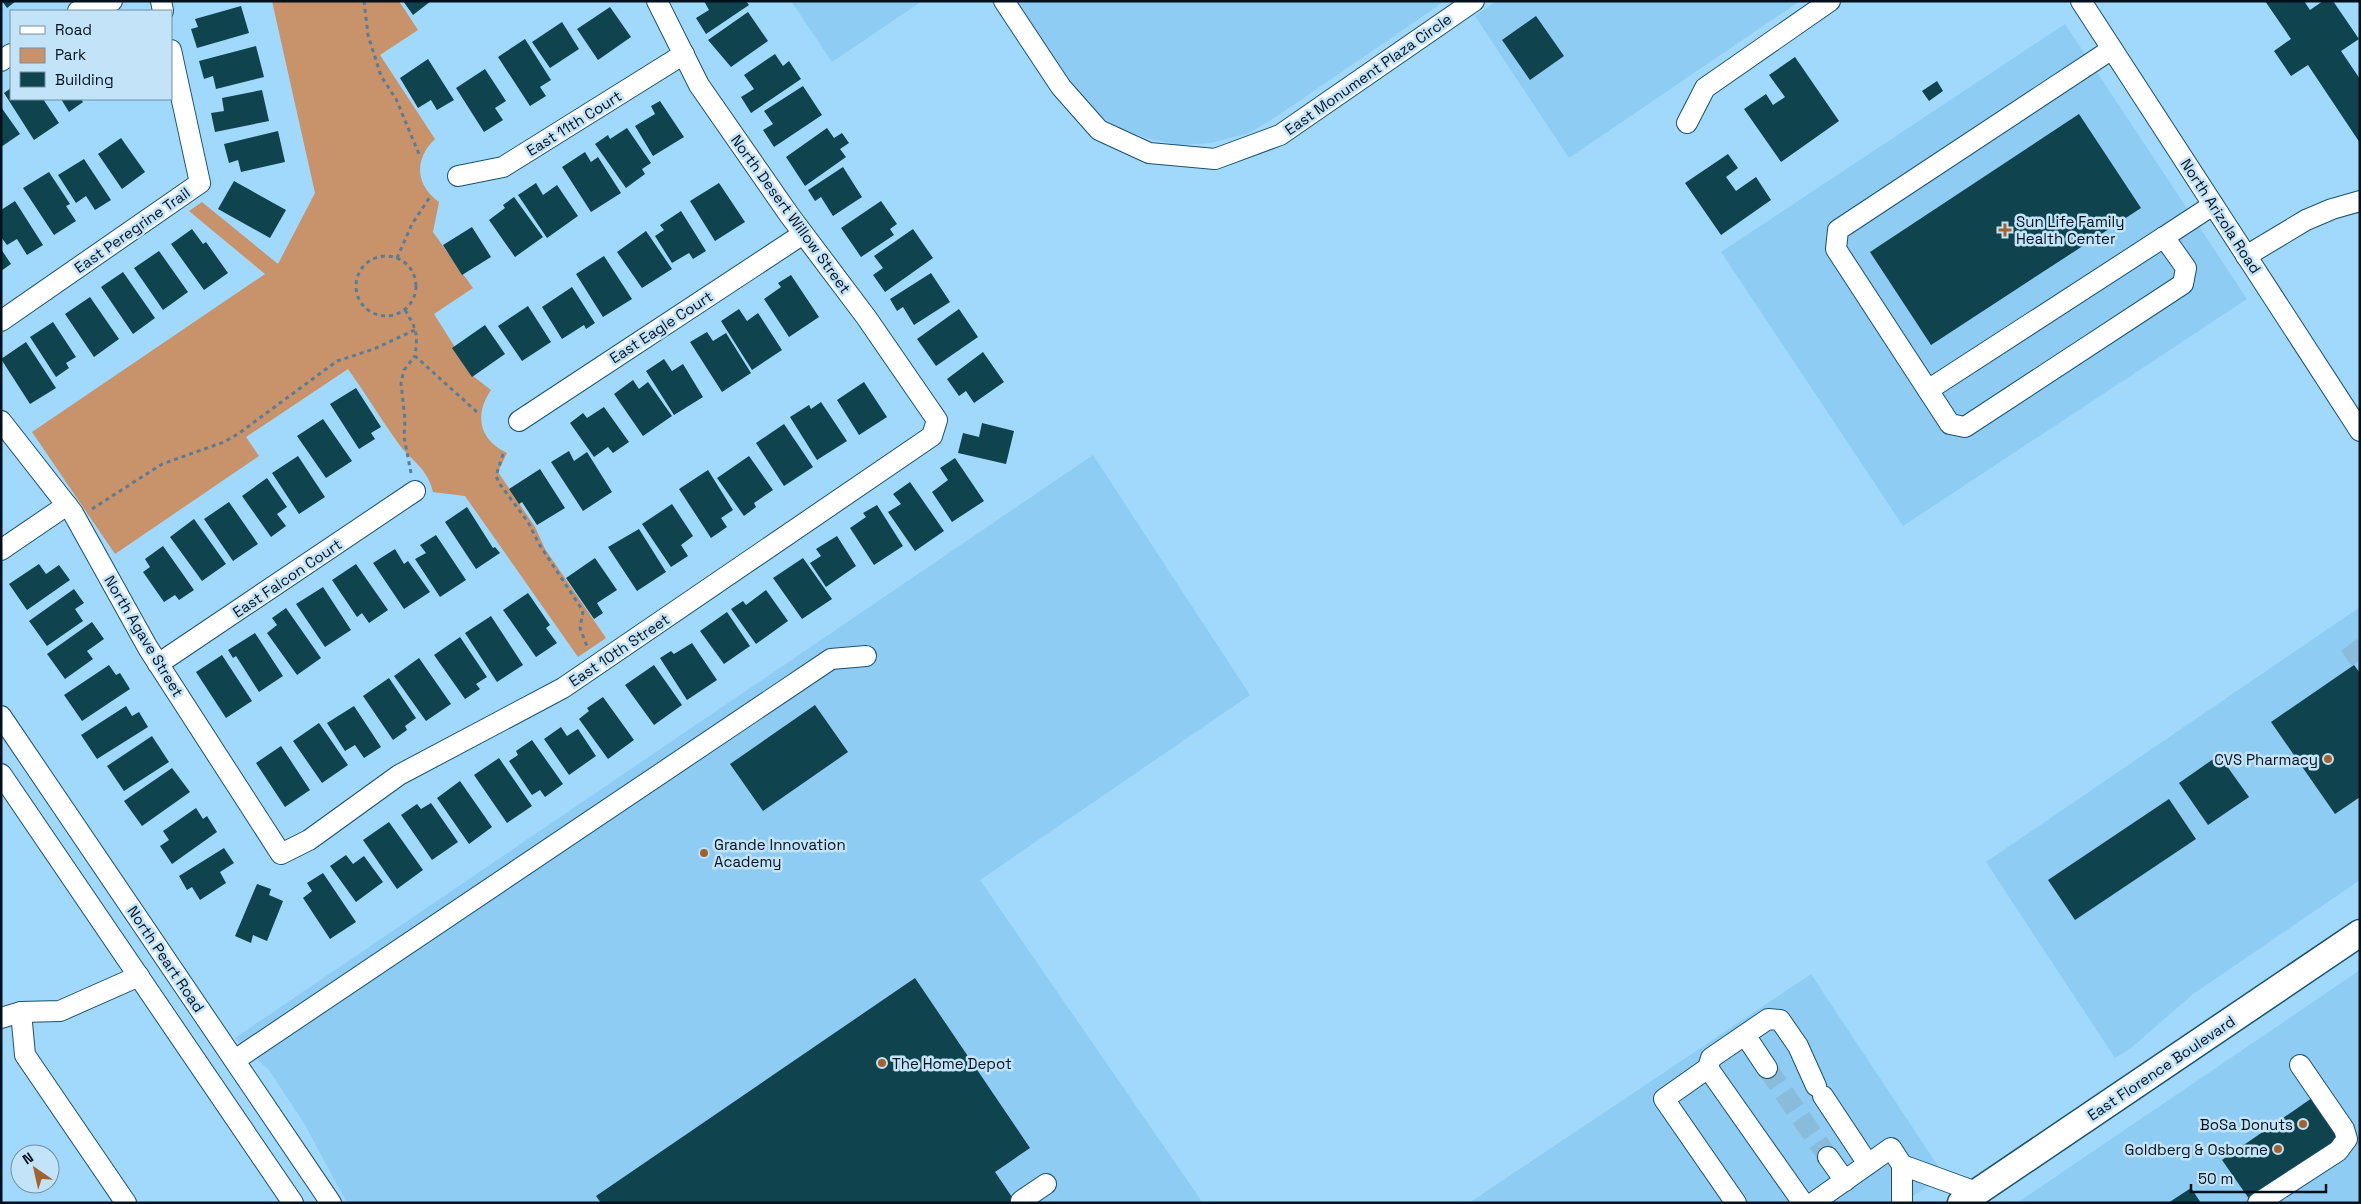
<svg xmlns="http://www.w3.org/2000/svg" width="2361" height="1204" font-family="'Space Grotesk',sans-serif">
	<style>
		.built { fill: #8eccf3 }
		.green { fill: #c8926b }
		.building { fill: #0f434e }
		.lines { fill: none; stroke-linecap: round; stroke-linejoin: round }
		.minor-tunnel { stroke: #89bbdb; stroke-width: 20; stroke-dasharray: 20 10; stroke-linecap: butt }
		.minor-casing { stroke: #1a516f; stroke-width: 22 }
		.major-casing { stroke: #1a516f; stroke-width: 29 }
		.path { stroke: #587e97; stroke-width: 3; stroke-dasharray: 4 4; stroke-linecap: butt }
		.minor { stroke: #fff; stroke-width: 20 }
		.major { stroke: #fff; stroke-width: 26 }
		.poi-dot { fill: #a3612d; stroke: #c2e3f8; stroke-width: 2 }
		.labels { text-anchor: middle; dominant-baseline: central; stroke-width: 5; stroke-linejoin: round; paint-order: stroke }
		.street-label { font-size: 15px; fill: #00111d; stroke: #c2e3f8 }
		.poi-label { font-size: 15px; fill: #00111d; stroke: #c2e3f8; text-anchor: start }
	</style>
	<rect width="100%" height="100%" fill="#a1d9fc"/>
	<!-- built -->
	<g class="built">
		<path d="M791,1H922L832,62Z"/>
		<path d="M1013,1H1445L1276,117L1249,133L1211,143L1178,145L1146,138L1119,128L1092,111L1069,86Z"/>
		<path d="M1496,1H1800L1569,158L1475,16Z"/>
		<path d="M2065,24L2247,299L1903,526L1721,252Z"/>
		<path d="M1093,455L1250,695L980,880L1203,1203H347L305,1125L269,1070L235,1038Z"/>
		<path d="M2360,607V880L2193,994L2131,1048L2115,1058L1986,862Z"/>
		<path d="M2360,970V1203H2017Z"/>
		<path d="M1811,974L1944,1175L1903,1203H1469Z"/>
	</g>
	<!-- green -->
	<path class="green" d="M272,1H399L418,30L380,55L435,139C414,159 415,185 439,202L433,232L473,288L434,314L473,376L491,390C474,415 479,440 507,453L498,472L535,527L545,549L606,638L578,657L465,496L433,492C427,467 412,462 398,443C381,419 365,393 348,369L246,437L259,456L115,554L32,432L265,274L189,211L202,202L278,264L315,193Z"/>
	<!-- building -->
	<g class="building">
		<path d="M2,1H16L7,8Z"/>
		<path d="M403,1H431L413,15Z"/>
		<path d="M704,1H746L749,5L706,34L696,18L709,10Z"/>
		<path d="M2265,1H2304L2310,10L2323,1H2333L2359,39L2341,51L2360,79V143L2308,65L2291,76L2274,51L2291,39Z"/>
		<path d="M241,6L249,33L197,48L191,29L198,27L195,19Z"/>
		<path d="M610,7L631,37L598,60L577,29Z"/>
		<path d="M748,12L768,41L731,67L708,40Z"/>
		<path d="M1536,16L1564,56L1530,80L1502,40Z"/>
		<path d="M562,22L579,49L550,68L532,42Z"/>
		<path d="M525,39L551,80L540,87L546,96L530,106L498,57Z"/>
		<path d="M256,46L264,77L216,89L213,76L204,79L199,61Z"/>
		<path d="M775,54L783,66L789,61L801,79L751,113L741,97L754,89L744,75Z"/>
		<path d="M1795,57L1839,121L1781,162L1744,109L1766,94L1773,105L1785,97L1769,75Z"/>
		<path d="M428,59L454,100L437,110L431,100L418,108L400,78Z"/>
		<path d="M485,69L506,101L495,108L503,120L484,132L456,88Z"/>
		<path d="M1937,81L1943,91L1929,101L1922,91Z"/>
		<path d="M803,86L822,115L774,147L763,130L773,124L764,111Z"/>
		<path d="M11,88V99H43L59,123L34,140L4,93Z"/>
		<path d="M262,90L269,121L215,132L211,113L224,111L222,98Z"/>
		<path d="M61,99H81L83,102L69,112Z"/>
		<path d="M660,101L684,137L653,156L635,126L655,114L651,106Z"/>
		<path d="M1,107L20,134L1,147Z"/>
		<path d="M2079,114L2141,208L1931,345L1870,252Z"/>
		<path d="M627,128L651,163L642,169L645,174L626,188L595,144L608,135L610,139Z"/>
		<path d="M827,128L834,138L842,133L849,143L840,149L846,157L805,186L786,157Z"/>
		<path d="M278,131L285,162L241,172L238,160L229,163L224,144Z"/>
		<path d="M121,138L145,172L122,189L98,154Z"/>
		<path d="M585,152L591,162L598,157L621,193L591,212L562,167Z"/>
		<path d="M1728,154L1738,168L1726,177L1736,191L1756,177L1771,200L1721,235L1685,183Z"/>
		<path d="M84,159L111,200L95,210L86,196L76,203L58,175Z"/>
		<path d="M843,167L862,197L833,216L821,197L815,201L808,190Z"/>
		<path d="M49,172L70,204L66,206L76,221L54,235L23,188Z"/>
		<path d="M234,181L286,210L270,238L218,209Z"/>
		<path d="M536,183L543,195L557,185L578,216L547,238L518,195Z"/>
		<path d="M719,183L745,222L715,241L690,201Z"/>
		<path d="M514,197L543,237L515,257L489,220L505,208L503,205Z"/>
		<path d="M15,201L43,245L27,255L17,239L7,245L1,237V210Z"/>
		<path d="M881,201L897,224L890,229L894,235L861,257L841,228Z"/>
		<path d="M681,211L706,251L693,259L689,253L672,263L655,236L664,230L660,225Z"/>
		<path d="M472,227L491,257L462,275L443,245Z"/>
		<path d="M192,229L203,244L206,242L228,273L204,290L171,244Z"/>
		<path d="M913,229L933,258L885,292L873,275L883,268L874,256Z"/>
		<path d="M646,231L672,269L642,288L617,252Z"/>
		<path d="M1,249L11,264L1,271Z"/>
		<path d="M159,251L188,292L163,310L134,268Z"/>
		<path d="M604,256L632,299L603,317L576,274Z"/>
		<path d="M123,272L155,318L133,334L101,287Z"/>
		<path d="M931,273L950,302L914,325L903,307L897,311L890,299Z"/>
		<path d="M791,275L819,317L789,337L764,299L781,287L778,283Z"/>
		<path d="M572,287L595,323L586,329L584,325L562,339L542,307Z"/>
		<path d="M90,297L119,339L94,357L65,314Z"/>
		<path d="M528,306L551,342L522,361L498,326Z"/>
		<path d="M739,309L747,321L758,313L782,350L752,370L721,321Z"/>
		<path d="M959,309L978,337L936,366L917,339Z"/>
		<path d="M53,322L76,357L66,363L69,368L56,377L30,337Z"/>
		<path d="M485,325L505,354L472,377L452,348Z"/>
		<path d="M707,332L713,341L726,333L751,373L722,392L690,342Z"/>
		<path d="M26,342L56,388L30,404L1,359Z"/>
		<path d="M983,352L1004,382L974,403L966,391L959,396L947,379Z"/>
		<path d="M664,359L672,371L683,364L703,397L674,415L646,371Z"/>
		<path d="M633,380L639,389L648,382L672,416L643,436L614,394Z"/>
		<path d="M864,382L887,417L859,435L837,400Z"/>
		<path d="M356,388L381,427L371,433L375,439L359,449L330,404Z"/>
		<path d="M821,402L847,441L817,460L790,417L809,405L811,409Z"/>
		<path d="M604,407L629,442L613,453L608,447L594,457L570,423L583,413L587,418Z"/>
		<path d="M323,419L352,461L326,478L297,436Z"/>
		<path d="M982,423L1014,431L1006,464L958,453L963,433L979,437Z"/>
		<path d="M784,424L813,467L784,486L756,443Z"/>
		<path d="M569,451L574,461L587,452L612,492L583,511L551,462Z"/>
		<path d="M298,456L325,497L299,514L272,473Z"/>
		<path d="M749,456L773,490L754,503L756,507L744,516L717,478Z"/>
		<path d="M955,458L984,501L952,522L932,492L948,480L940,468Z"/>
		<path d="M540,469L565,508L537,525L522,502L519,504L509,489Z"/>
		<path d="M708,470L733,510L721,518L727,527L711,538L679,489Z"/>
		<path d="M267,478L287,507L277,514L286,526L271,537L242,496Z"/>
		<path d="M910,482L944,531L915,551L888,512L901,504L893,494Z"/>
		<path d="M229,502L258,544L233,561L204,519Z"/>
		<path d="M672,504L693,536L681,545L688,556L671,567L642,524Z"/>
		<path d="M877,505L903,546L874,565L850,528L866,517L863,513Z"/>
		<path d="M467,507L493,548L495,547L500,553L476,569L445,522Z"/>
		<path d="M194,519L226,564L202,581L170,537Z"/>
		<path d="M639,529L666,572L637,591L608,547Z"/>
		<path d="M436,535L466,580L440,597L415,559L426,553L420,545Z"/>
		<path d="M837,536L856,566L826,587L810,563L821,556L816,549Z"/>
		<path d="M163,546L194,590L179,600L175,595L164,602L143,572L150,567L145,559Z"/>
		<path d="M395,549L404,564L408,561L430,592L404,609L373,563Z"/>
		<path d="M595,558L617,590L597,603L603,613L594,619L566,578Z"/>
		<path d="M803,558L832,599L802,619L773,578Z"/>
		<path d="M39,564L46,574L59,565L70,580L27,610L9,584Z"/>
		<path d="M356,564L388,610L369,623L362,613L357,617L332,580Z"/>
		<path d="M323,587L351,630L325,647L296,604Z"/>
		<path d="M74,589L84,603L75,609L83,621L47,646L29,621Z"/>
		<path d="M766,590L788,621L756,644L731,609L743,601L746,605Z"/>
		<path d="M528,593L550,625L546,628L557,643L536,657L503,610Z"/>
		<path d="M286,608L321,658L297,675L267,633L277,625L272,618Z"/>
		<path d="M727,612L750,646L724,664L700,631Z"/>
		<path d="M491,616L523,665L497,682L465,633Z"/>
		<path d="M92,622L104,639L87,651L93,659L65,679L47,654Z"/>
		<path d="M255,633L283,676L259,692L236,656L233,658L228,650Z"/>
		<path d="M460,637L487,677L476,684L480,689L465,699L434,655Z"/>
		<path d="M692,643L717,680L687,700L660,658L671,651L674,654Z"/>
		<path d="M222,655L252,701L226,718L196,672Z"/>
		<path d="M419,658L451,704L426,721L394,676Z"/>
		<path d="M109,665L116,675L120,673L130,689L82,721L64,695Z"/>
		<path d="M654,665L682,705L654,725L625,685Z"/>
		<path d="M2354,665L2360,673V797L2335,814L2271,722Z"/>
		<path d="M389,678L416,718L405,726L407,730L393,740L363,696Z"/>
		<path d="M603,697L634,740L608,759L579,719L589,711L587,708Z"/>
		<path d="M815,705L848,752L763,811L730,764Z"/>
		<path d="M126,706L132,716L139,712L148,727L97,759L81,735Z"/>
		<path d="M354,706L381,747L364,758L355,745L345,751L327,723Z"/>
		<path d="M319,723L348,765L322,783L293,741Z"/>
		<path d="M561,727L567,736L578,729L596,756L569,775L544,739Z"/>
		<path d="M152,736L169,762L124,791L107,766Z"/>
		<path d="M532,740L563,784L545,797L540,790L532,795L509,761L518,755L516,751Z"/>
		<path d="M281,746L310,790L285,807L256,763Z"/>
		<path d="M2219,755L2249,797L2208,825L2179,783Z"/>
		<path d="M499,758L532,806L507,823L474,775Z"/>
		<path d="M172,768L190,792L142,826L124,801Z"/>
		<path d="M460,781L492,827L469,844L437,798Z"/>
		<path d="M2169,799L2196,839L2075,920L2048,880Z"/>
		<path d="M431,803L458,842L432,860L401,815L417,804L421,809Z"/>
		<path d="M196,808L203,819L207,816L217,832L172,864L160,846L169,840L163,831Z"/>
		<path d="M389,822L423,870L397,889L363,840Z"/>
		<path d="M224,848L234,863L220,872L226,883L200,900L192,887L187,890L179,876Z"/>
		<path d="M346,855L353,864L364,856L383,882L356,902L330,866Z"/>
		<path d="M323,873L356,922L330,939L303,898L312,891L307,883Z"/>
		<path d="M257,884L271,889L269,895L283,901L267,941L253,935L251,943L235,936Z"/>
		<path d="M915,978L1030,1148L995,1172L1016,1203H601L596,1196Z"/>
		<path d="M2312,1098L2342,1140L2252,1203L2222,1160Z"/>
		<path d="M2191,1188L2201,1203H2168Z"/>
	</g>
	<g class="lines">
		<!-- minor-tunnel -->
		<g class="minor-tunnel">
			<path d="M2349,645L2360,660"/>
			<path d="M1767,1068L1828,1157"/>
		</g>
		<defs>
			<g id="minor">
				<path d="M161,1L163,11"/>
				<path d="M1004,1L1061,87L1099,130L1149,153L1215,159L1280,135L1474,1"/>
				<path d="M2081,1L2360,431"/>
				<path d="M78,11L112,1"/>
				<path d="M2112,49L1838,230L1836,249L1950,424L1965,427L2183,284L2186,268L2164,237L2213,205"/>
				<path d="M1,61L11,54"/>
				<path d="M1687,123L1705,88L1830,1"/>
				<path d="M458,176L503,167L684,54"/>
				<path d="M2246,256L2306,220L2332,209L2360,201"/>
				<path d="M1,321L200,183L171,50"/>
				<path d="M1928,390L2164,237"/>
				<path d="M1,421L73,513L148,648L281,854L309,840L399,775L563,688L932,436L937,420L866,317L790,216L699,85L657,1"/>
				<path d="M519,421L803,234"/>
				<path d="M1,550L67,505"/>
				<path d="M158,664L415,491"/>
				<path d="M1,716L331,1203"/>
				<path d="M1,774L293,1203"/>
				<path d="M21,1012L25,1055L126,1203"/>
				<path d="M1,1018L21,1012L60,1011L139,976"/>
				<path d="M1745,1035L1767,1068"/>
				<path d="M235,1060L831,659L866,656"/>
				<path d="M1708,1068L1803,1203"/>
				<path d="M1823,1096L1868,1164"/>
				<path d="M1828,1157L1845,1181"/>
				<path d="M1021,1201L1046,1184"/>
				<path d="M1736,1203L1664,1099L1708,1068L1711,1058L1768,1019L1780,1020L1798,1046L1816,1086"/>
				<path d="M1813,1203L1891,1148L1902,1165L1976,1192"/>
				<path d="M1902,1203V1165"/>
				<path d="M2258,1203L2338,1151L2347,1139L2344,1129L2300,1065"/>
			</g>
			<path id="major" d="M1961,1203L2360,933"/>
		</defs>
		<!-- minor casing -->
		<use href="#minor" class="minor-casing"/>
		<!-- major casing -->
		<use href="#major" class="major-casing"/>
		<!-- path -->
		<g class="path">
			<path d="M364,1L368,35L381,76L396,99L419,154"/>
			<circle cx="386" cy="286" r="30"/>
			<path d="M397,258L412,224L430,197"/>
			<path d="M405,310C417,330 418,333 415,356L477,412"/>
			<path d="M503,454L496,476L499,483L528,522L539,544L583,611L580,628L588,649"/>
			<path d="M411,473L404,437L405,420L401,383L404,370L415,356"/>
			<path d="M92,509L162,464L224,442L238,434L337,361L374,349L417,329"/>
		</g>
		<!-- minor -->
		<use href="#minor" class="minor"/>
		<!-- major -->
		<use href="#major" class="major"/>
	</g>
	<!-- markers -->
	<g class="poi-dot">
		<path d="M2002.5 222.5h5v5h5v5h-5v5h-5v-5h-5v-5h5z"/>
		<circle cx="2328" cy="759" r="5"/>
		<circle cx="704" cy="853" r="5"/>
		<circle cx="882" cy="1063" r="5"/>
		<circle cx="2303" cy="1124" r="5"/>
		<circle cx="2278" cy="1149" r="5"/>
	</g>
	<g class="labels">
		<!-- street labels -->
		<g class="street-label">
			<text transform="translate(1368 74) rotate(-35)">East Monument Plaza Circle</text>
			<text transform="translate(574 123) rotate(-32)">East 11th Court</text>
			<text transform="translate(791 214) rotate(54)">North Desert Willow Street</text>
			<text transform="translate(2221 216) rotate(57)">North Arizola Road</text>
			<text transform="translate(132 230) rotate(-35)">East Peregrine Trail</text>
			<text transform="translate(661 327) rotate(-33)">East Eagle Court</text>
			<text transform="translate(287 578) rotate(-34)">East Falcon Court</text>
			<text transform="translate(144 636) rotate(59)">North Agave Street</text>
			<text transform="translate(619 650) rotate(-34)">East 10th Street</text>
			<text transform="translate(166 959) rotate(56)">North Peart Road</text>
			<text transform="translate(2161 1068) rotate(-34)">East Florence Boulevard</text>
		</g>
		<!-- poi labels -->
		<g class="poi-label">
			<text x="2016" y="221">Sun Life Family<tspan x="2016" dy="17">Health Center</tspan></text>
			<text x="2318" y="759" text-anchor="end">CVS Pharmacy</text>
			<text x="714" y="844">Grande Innovation<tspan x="714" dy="17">Academy</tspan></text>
			<text x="892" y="1063">The Home Depot</text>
			<text x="2293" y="1124" text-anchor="end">BoSa Donuts</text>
			<text x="2268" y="1149" text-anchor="end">Goldberg &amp; Osborne</text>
		</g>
	</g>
	<!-- border -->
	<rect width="2361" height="1204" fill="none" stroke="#00111d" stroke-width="5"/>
	<!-- legend -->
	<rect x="10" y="10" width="162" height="90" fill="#c2e3f8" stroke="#748fa0"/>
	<rect x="20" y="26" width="25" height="8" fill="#ffffff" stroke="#748fa0"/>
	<text x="55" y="35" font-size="15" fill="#00111d">Road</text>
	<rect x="20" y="48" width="25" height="15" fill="#c8926b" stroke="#748fa0"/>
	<text x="55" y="60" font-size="15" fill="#00111d">Park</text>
	<rect x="20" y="72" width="25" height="15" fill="#0f434e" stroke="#748fa0"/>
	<text x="55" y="85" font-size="15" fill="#00111d">Building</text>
	<!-- north arrow -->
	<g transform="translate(35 1169) rotate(326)"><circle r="24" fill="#c2e3f8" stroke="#748fa0"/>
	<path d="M0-4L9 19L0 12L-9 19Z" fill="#a3612d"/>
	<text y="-8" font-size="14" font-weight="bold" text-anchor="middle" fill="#00111d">N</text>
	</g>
	<!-- scale -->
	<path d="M2191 1184v8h135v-8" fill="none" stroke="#00111d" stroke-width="2.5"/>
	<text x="2198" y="1184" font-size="15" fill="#00111d" stroke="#c2e3f8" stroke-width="4" paint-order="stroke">50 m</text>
</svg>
